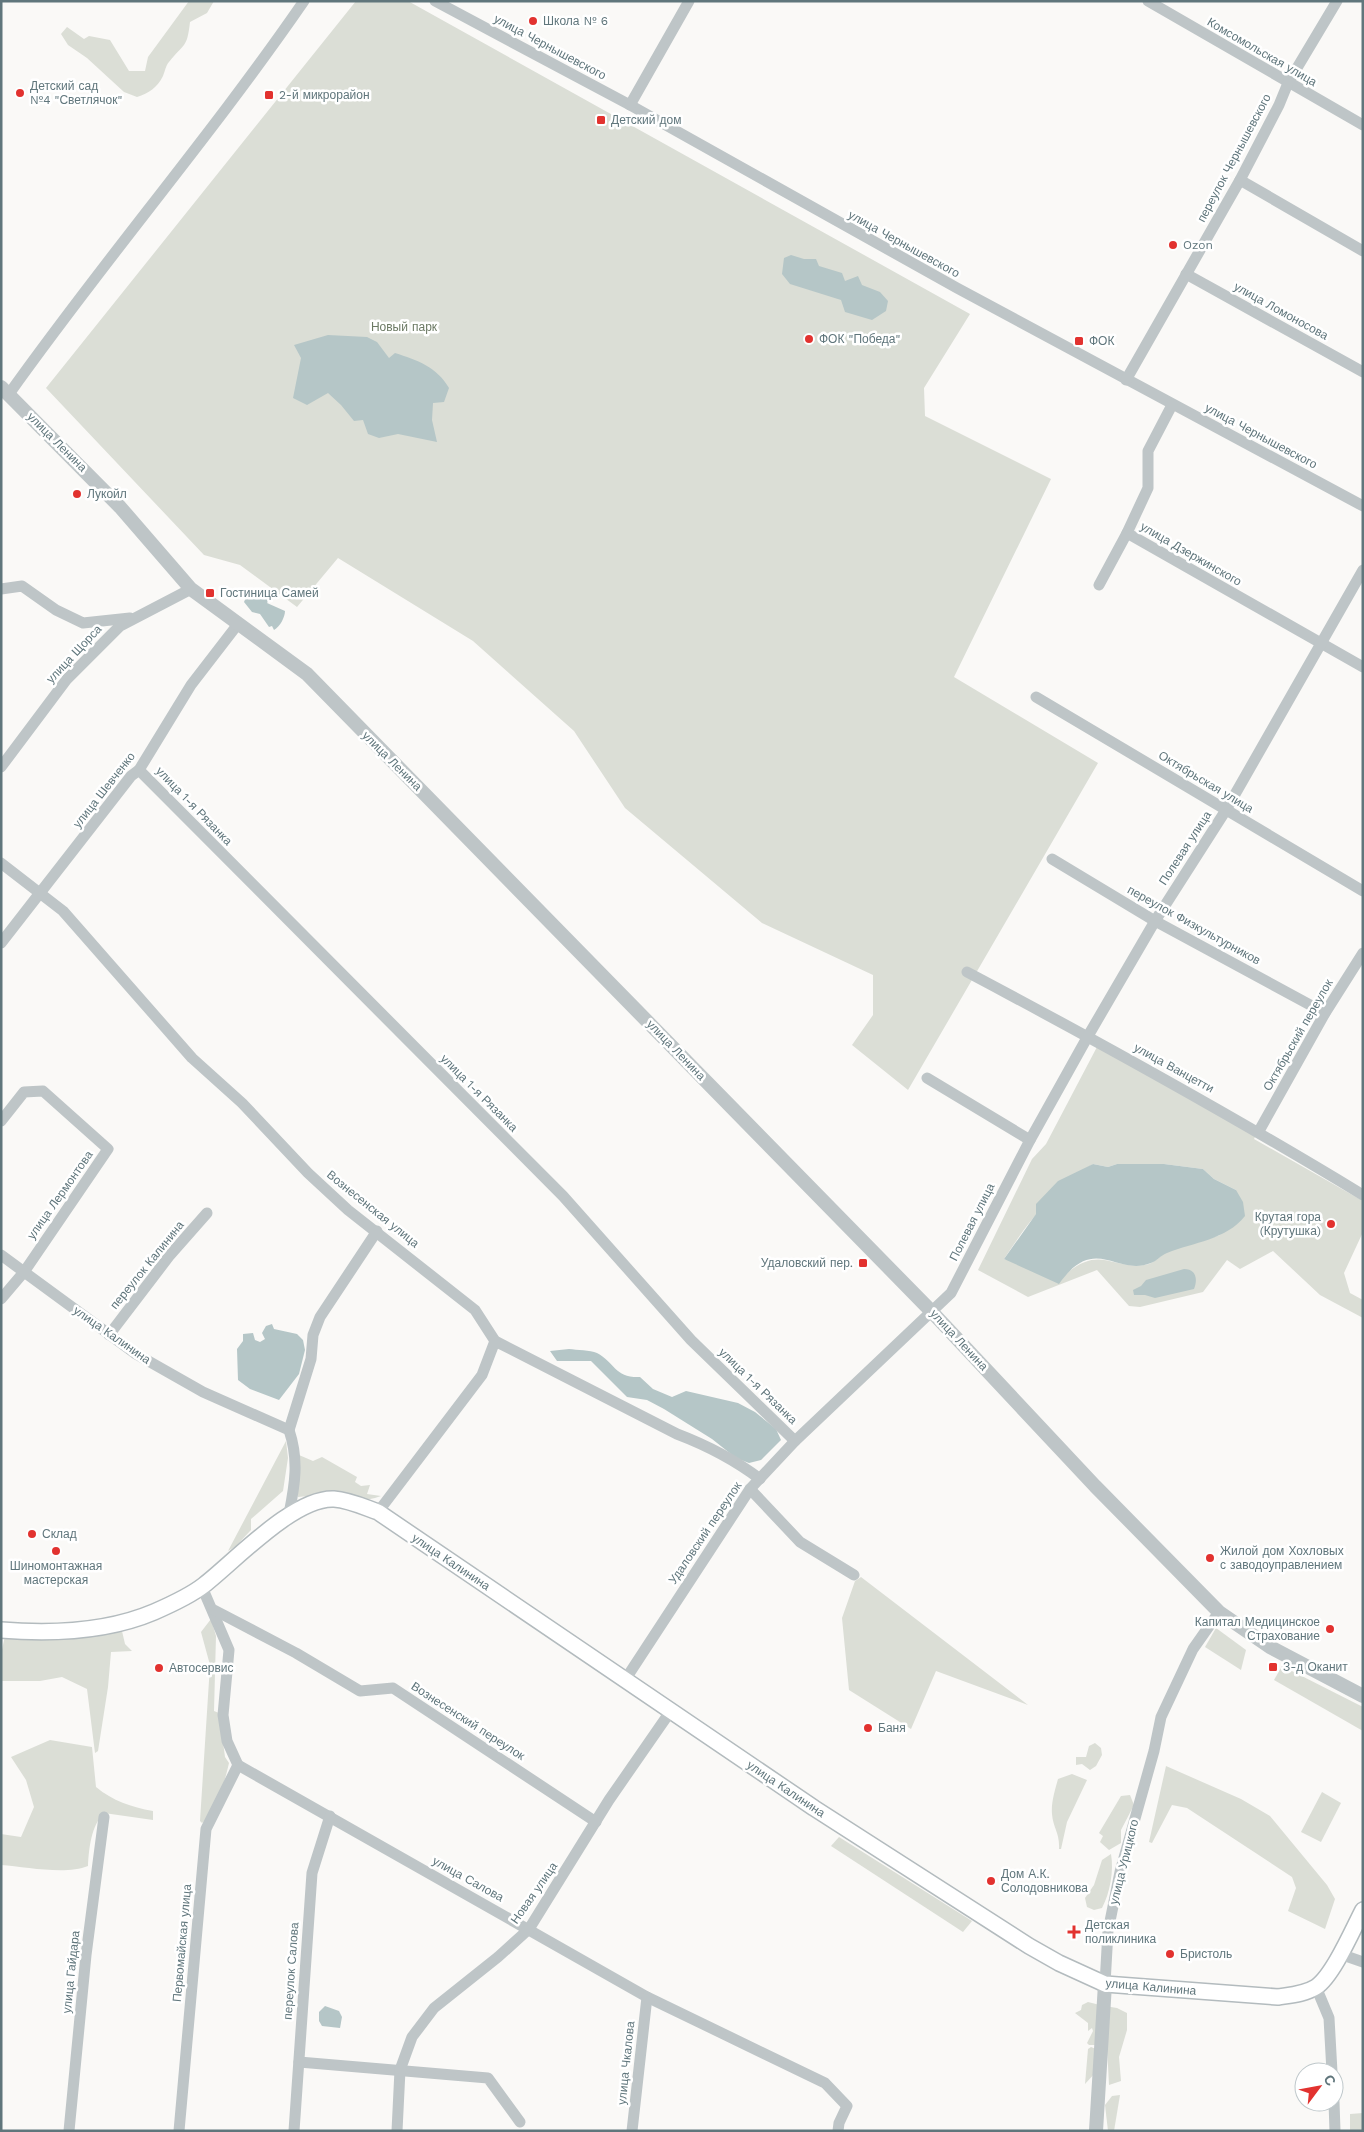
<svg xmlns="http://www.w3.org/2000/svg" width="1364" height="2132" font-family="'Work Sans',sans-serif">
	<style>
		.green { fill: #dbded6; fill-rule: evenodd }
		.water { fill: #b5c6c7 }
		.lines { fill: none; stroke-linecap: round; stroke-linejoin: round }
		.secondary-casing { stroke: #b3bbbe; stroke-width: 18 }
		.minor { stroke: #bec5c7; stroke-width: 11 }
		.tertiary { stroke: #bec5c7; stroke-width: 14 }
		.secondary { stroke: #fff; stroke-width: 15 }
		.poi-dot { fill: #e2322f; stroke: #fff; stroke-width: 2 }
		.labels { text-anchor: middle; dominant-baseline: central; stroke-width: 5; stroke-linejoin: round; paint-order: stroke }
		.poi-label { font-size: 12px; fill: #60767c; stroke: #fff; text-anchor: start }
		.street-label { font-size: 12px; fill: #60767c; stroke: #fff }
		.park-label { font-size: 12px; fill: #6c7a64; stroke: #fff }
	</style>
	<rect width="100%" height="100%" fill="#faf9f7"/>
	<!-- green -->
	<g class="green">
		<path d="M189,1H214L207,13L190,22C187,49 184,43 169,62C166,65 165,71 163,76C157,88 149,93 137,97L124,92L87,58L68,45L61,34L67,27L84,39L89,36L110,40L129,71H145L148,57Z"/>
		<path d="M356,1H408L970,314L924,388L925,416L1051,479L954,677L1098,763L908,1090L852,1045L873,1015V975L762,923L625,808L574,731L473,641L338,558L297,607L240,565L204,555L46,388Z"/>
		<path d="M1098,1045L1256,1135L1254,1139L1363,1201V1232L1344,1273L1350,1293L1363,1300V1318L1320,1295L1273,1251L1240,1269L1227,1260L1203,1292L1140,1307L1129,1306L1097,1270L1028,1297L978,1270L1032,1159L1046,1144ZM1093,1164L1108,1167L1117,1164H1164L1203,1169L1214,1179L1236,1190L1220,1235C1202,1241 1182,1245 1165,1253C1160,1256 1155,1262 1149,1264C1114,1272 1102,1244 1067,1273L1004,1259C1027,1223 1056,1186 1093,1164Z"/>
		<path d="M286,1441L288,1458L283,1491L251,1519V1530L236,1546L228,1551Z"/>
		<path d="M299,1455L313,1461L322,1457L357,1477L355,1482L361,1486L370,1485L367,1494L381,1496C355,1506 326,1494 298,1497L297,1492Z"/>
		<path d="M861,1577L1028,1705L936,1671L911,1729L849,1690L842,1618L855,1581Z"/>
		<path d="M211,1619L216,1636L214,1711L219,1713L225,1757L229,1763C225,1780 217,1814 202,1823L200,1821L210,1665L201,1632Z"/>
		<path d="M109,1628L122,1631L125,1644L132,1651L111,1652L108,1687L98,1751L95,1753L87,1689L62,1677L40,1681H1V1654L5,1636Z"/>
		<path d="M1216,1628L1246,1650L1241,1670L1205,1647Z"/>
		<path d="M1282,1666L1363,1707V1731L1274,1680Z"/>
		<path d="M50,1740L92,1747L96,1787C113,1801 131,1807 153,1811V1820L104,1813C91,1826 89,1848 88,1866C66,1875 26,1867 1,1865V1834L21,1837L34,1807L26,1780L11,1757Z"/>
		<path d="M1095,1743L1101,1748L1102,1755L1096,1766L1090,1770L1082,1764L1076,1765V1757H1086L1089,1746Z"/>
		<path d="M1166,1766L1241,1799L1270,1816L1327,1885L1335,1899L1325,1929L1288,1911L1296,1888L1292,1877L1187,1808L1172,1805L1152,1843L1149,1842Z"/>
		<path d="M1072,1774L1087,1780L1067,1822L1061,1849H1059C1060,1833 1053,1828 1052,1814C1051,1803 1055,1790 1058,1779Z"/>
		<path d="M1322,1792L1341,1803L1321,1842L1301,1832Z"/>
		<path d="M1130,1795L1134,1805L1121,1830V1843L1109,1850L1100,1842L1103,1836L1099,1833L1121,1796Z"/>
		<path d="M839,1837L972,1921L963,1932L831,1846Z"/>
		<path d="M1111,1854C1114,1871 1110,1893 1102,1908L1094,1910L1087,1907L1085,1898L1094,1885L1102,1860Z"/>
		<path d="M1088,2002L1100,2005L1096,2045H1089L1087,2043L1093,2031L1092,2028L1088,2031V2023L1075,2013L1081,2010L1082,2005Z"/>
		<path d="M1105,2006L1117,2008L1127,2013V2030L1119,2057L1121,2081L1109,2085Z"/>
		<path d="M1091,2047L1096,2049V2072L1085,2084L1088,2049Z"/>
		<path d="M1120,2095L1114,2131H1108L1105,2105L1112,2096Z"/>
		<path d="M1363,2113V2131H1350V2114Z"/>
	</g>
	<!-- water -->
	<g class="water">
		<path d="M791,255L804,259H816L819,266L842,273L845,281L858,276L862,285L880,292L888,301L886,311L872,320L845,312L841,300L790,284L782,274L784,258Z"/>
		<path d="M328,335L367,337L377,342L389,358L395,353C417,360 437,367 449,388L444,402L433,403L432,420L437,442L398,434L379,438L368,434L363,420L354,421L341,405L328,393L307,405L293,398L301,358L294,345Z"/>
		<path d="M253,589L258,590L269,600L267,603L285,611C285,617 280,627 274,630L272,626L269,627L260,614L252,612L244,602L247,595Z"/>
		<path d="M1093,1164L1108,1167L1117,1164H1164L1203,1169L1214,1179L1236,1190L1243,1202L1245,1216C1226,1240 1194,1242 1167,1253C1161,1255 1157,1261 1151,1263C1116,1277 1095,1233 1059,1284L1004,1259L1036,1214V1204L1058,1181Z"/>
		<path d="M1184,1269C1196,1269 1198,1279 1194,1289L1155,1298L1145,1295H1134L1133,1290L1141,1286L1146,1280Z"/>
		<path d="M272,1324L274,1329L297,1334L303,1340L305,1350L299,1374L279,1400L250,1389L238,1380L237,1349L243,1341V1334L253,1333L255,1340L260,1342L265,1339L262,1333L266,1326Z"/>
		<path d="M569,1349C577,1350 590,1350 597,1353C615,1363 615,1378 640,1377L653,1389L672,1397L686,1391L738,1403L755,1412L776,1429L781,1440L761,1460L749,1463L736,1458L712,1439L664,1409L647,1400L627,1397L591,1361H557L550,1351Z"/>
		<path d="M325,2006L339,2011L342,2017L340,2028L322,2026L319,2021V2012Z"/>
	</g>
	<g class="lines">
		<defs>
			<path id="secondary" d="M1,1630C51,1634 107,1632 154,1612C170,1605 190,1596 204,1585C235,1561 294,1497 334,1499C349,1500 364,1507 378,1512L814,1808L1029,1946L1059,1963L1105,1984L1278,1997C1291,1995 1305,1994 1316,1987C1333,1976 1353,1929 1363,1910"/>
		</defs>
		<!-- secondary casing -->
		<use href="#secondary" class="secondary-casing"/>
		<!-- minor -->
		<g class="minor">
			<path d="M435,1L630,105L957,288L1363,506"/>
			<path d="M1148,1L1363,125"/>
			<path d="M630,105L689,1"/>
			<path d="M1240,180L1363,251"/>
			<path d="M1186,274L1363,372"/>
			<path d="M1126,380L1240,180L1279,105L1288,83L1337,1"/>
			<path d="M9,394C104,260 211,136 304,1"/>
			<path d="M1172,405L1148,451V488L1127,533L1363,667"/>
			<path d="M1099,585L1127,533"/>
			<path d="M1,589L22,586L56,610L83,623L130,618"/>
			<path d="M1036,697L1363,891"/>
			<path d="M1,767L67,679L120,626L191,589"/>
			<path d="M139,770L563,1196L691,1340L795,1441"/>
			<path d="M1052,859L1155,921L1325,1013"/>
			<path d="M1,863L63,911L192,1058L242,1103L308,1173L348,1210L475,1310L495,1341L677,1434C706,1445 735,1460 760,1479"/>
			<path d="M1,943L131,776L139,770L191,685L238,624"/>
			<path d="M967,972C1101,1043 1233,1116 1363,1195"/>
			<path d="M927,1078L1030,1140"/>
			<path d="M1,1121L24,1092L43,1091L108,1149L24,1272L1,1299"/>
			<path d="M1259,1131L1325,1013L1363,953"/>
			<path d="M1,1255L136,1354L203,1392L289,1430C299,1460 295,1484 289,1514"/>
			<path d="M109,1335L170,1255L207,1213"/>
			<path d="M289,1430L311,1359L313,1335L320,1317L377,1231"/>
			<path d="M750,1489L800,1542L854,1575"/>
			<path d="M378,1512L482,1375L495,1341"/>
			<path d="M202,1587L229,1650L223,1715L227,1741L238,1765L647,1997L825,2083L847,2106L839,2123L838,2131"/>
			<path d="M214,1610L296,1653L360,1691L393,1688L596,1822"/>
			<path d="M625,1680L750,1489L795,1441L951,1293L1030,1140L1088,1036L1155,921L1226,810L1363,570"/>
			<path d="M1340,1954L1363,1962"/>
			<path d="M1105,1984L1108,1931L1120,1872L1154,1751L1161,1717L1193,1649L1219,1612"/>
			<path d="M1316,1987L1329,2018L1332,2072"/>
			<path d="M299,2062L488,2078L520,2122"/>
			<path d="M1334,2102L1335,2131"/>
			<path d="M69,2131L86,1955L104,1817"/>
			<path d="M179,2131L206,1829L238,1765"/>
			<path d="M294,2131L312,1873L330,1816"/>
			<path d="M397,2131L400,2070L412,2037L434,2008L498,1957L529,1929L609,1800L670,1712"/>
			<path d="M632,2131L647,1997"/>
		</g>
		<!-- tertiary -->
		<g class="tertiary">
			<path d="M1,387L120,507L191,589L307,674L932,1312L1095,1486L1219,1612L1270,1647L1363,1696"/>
			<path d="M1096,2131L1105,1984"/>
		</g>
		<!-- secondary -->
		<use href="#secondary" class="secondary"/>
	</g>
	<!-- markers -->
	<g class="poi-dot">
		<circle cx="533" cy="21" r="5"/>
		<circle cx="20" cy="93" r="5"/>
		<rect x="264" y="90" width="10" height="10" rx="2.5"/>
		<rect x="596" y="115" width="10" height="10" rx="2.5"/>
		<circle cx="1173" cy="245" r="5"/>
		<circle cx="809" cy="339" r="5"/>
		<rect x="1074" y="336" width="10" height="10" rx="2.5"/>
		<circle cx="77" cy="494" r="5"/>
		<rect x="205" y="588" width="10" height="10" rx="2.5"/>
		<circle cx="1331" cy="1224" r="5"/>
		<rect x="858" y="1258" width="10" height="10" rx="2.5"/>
		<circle cx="32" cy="1534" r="5"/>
		<circle cx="56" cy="1551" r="5"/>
		<circle cx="1210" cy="1558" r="5"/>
		<circle cx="1330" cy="1629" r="5"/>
		<rect x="1268" y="1662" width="10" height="10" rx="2.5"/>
		<circle cx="159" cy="1668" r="5"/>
		<circle cx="868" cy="1728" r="5"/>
		<circle cx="991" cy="1881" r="5"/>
		<path d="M1071.5 1924.5h5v5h5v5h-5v5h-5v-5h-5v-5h5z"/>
		<circle cx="1170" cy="1954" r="5"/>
	</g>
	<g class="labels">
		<!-- poi labels -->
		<g class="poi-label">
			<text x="543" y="21">Школа № 6</text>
			<text x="30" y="86">Детский сад<tspan x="30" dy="14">№4 "Светлячок"</tspan></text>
			<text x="279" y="95">2-й микрорайон</text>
			<text x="611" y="120">Детский дом</text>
			<text x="1183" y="245">Ozon</text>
			<text x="819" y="339">ФОК "Победа"</text>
			<text x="1089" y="341">ФОК</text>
			<text x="87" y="494">Лукойл</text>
			<text x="220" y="593">Гостиница Самей</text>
			<text x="1321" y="1217" text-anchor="end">Крутая гора<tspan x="1321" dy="14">(Крутушка)</tspan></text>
			<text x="853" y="1263" text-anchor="end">Удаловский пер.</text>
			<text x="42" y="1534">Склад</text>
			<text x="1220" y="1551">Жилой дом Хохловых<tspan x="1220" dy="14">с заводоуправлением</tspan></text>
			<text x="56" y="1566" text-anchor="middle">Шиномонтажная<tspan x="56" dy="14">мастерская</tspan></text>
			<text x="1320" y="1622" text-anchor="end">Капитал Медицинское<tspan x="1320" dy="14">Страхование</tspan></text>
			<text x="1283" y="1667">З-д Оканит</text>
			<text x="169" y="1668">Автосервис</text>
			<text x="878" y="1728">Баня</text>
			<text x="1001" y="1874">Дом А.К.<tspan x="1001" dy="14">Солодовникова</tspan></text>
			<text x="1085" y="1925">Детская<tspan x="1085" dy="14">поликлиника</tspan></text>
			<text x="1180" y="1954">Бристоль</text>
		</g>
		<!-- street labels -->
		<g class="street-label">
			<text transform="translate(550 47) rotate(28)">улица Чернышевского</text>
			<text transform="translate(1262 52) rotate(30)">Комсомольская улица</text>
			<text transform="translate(1234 158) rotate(-62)">переулок Чернышевского</text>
			<text transform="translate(904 244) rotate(29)">улица Чернышевского</text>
			<text transform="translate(1281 311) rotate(29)">улица Ломоносова</text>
			<text transform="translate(1261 436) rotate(28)">улица Чернышевского</text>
			<text transform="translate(57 442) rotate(45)">улица Ленина</text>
			<text transform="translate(1191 554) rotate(30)">улица Дзержинского</text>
			<text transform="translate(74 654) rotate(-47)">улица Щорса</text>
			<text transform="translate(392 761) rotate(45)">улица Ленина</text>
			<text transform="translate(1206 782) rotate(31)">Октябрьская улица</text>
			<text transform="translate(104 790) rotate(-52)">улица Шевченко</text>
			<text transform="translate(194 806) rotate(46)">улица 1-я Рязанка</text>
			<text transform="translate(1185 848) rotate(-57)">Полевая улица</text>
			<text transform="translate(1194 925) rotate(29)">переулок Физкультурников</text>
			<text transform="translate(1298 1035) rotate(-60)">Октябрьский переулок</text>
			<text transform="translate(676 1050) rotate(46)">улица Ленина</text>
			<text transform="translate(1174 1068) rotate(29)">улица Ванцетти</text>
			<text transform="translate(479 1093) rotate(45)">улица 1-я Рязанка</text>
			<text transform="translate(60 1195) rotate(-55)">улица Лермонтова</text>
			<text transform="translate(373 1209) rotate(39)">Вознесенская улица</text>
			<text transform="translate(972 1222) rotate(-63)">Полевая улица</text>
			<text transform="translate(147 1265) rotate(-51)">переулок Калинина</text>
			<text transform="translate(112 1335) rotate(35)">улица Калинина</text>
			<text transform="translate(959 1340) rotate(47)">улица Ленина</text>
			<text transform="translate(758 1386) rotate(44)">улица 1-я Рязанка</text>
			<text transform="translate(705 1533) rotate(-56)">Удаловский переулок</text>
			<text transform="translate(451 1562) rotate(34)">улица Калинина</text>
			<text transform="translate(468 1721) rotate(33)">Вознесенский переулок</text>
			<text transform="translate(786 1789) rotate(34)">улица Калинина</text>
			<text transform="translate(1124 1862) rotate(-76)">улица Урицкого</text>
			<text transform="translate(468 1879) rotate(29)">улица Салова</text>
			<text transform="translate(534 1893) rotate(-55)">Новая улица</text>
			<text transform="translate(182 1943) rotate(-85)">Первомайская улица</text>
			<text transform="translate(291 1971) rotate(-86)">переулок Салова</text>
			<text transform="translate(71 1972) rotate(-84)">улица Гайдара</text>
			<text transform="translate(1151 1987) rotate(5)">улица Калинина</text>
			<text transform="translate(626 2063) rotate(-84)">улица Чкалова</text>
		</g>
		<!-- park labels -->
		<g class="park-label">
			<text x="404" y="327">Новый парк</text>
		</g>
	</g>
	<!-- border -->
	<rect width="1364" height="2132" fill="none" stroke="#60767c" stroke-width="5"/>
	<!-- north arrow -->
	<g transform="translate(1319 2087) rotate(58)"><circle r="24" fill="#ffffff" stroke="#bfc8cb"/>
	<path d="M0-4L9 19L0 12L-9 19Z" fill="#e2322f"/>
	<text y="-8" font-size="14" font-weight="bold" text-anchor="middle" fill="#60767c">С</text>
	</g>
</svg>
